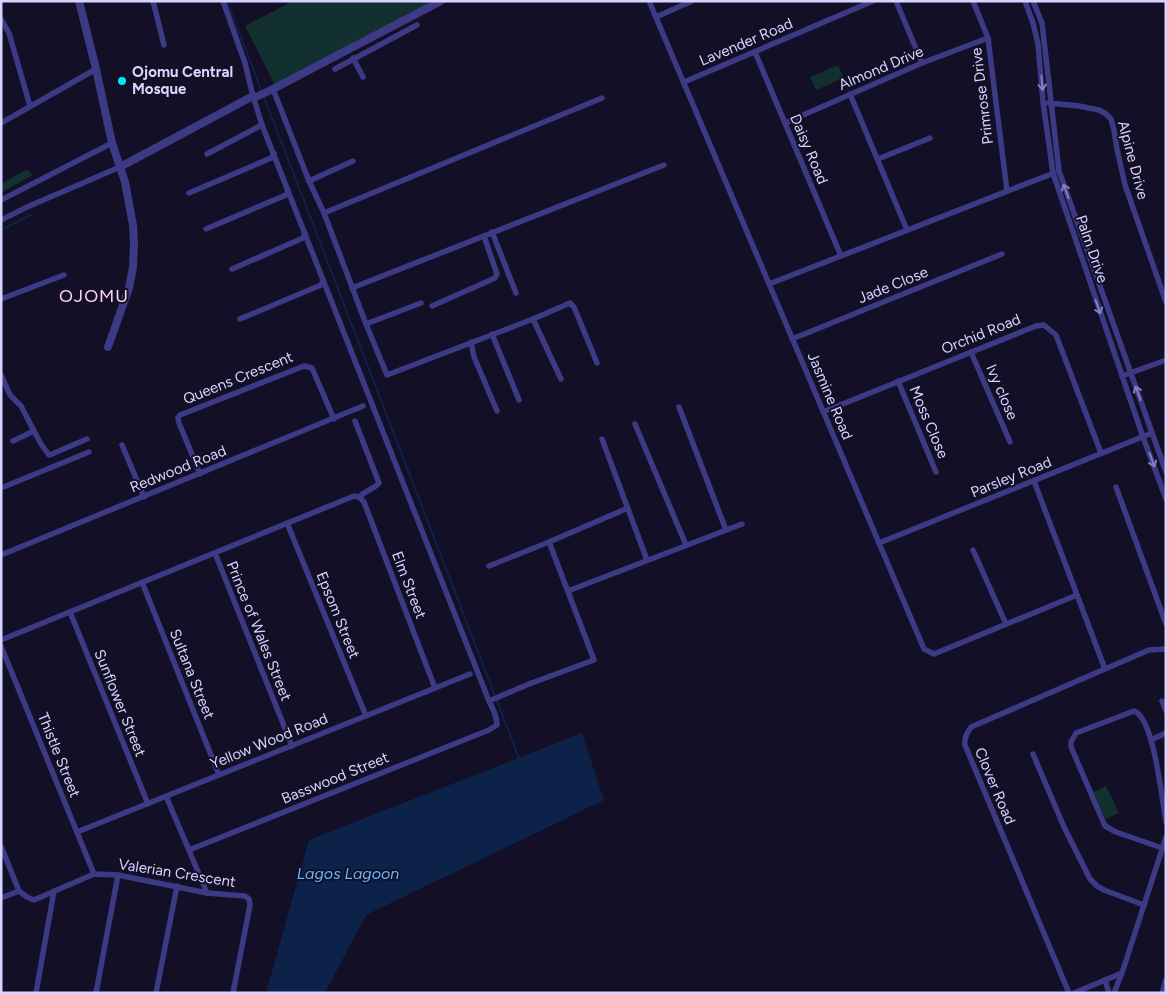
<svg xmlns="http://www.w3.org/2000/svg" width="1167" height="994" font-family="Figtree,sans-serif">
	<style>
		.green { fill: #12302f }
		.water { fill: #0c2248 }
		.lines { fill: none; stroke-linecap: round; stroke-linejoin: round }
		.stream { stroke: #0c2248; stroke-width: 2 }
		.minor { stroke: #3d3a85; stroke-width: 5.5 }
		.tertiary { stroke: #3d3a85; stroke-width: 8 }
		.oneway { stroke: #837fbc }
		.poi-dot { fill: #00e5ff; stroke: #130f26; stroke-width: 2 }
		.labels { text-anchor: middle; dominant-baseline: central; stroke-width: 4; stroke-linejoin: round; paint-order: stroke }
		.street-label { font-size: 15px; fill: #d9d4ff; stroke: #130f26 }
		.poi-label { font-size: 15px; font-weight: bold; fill: #d9d4ff; stroke: #130f26; text-anchor: start }
		.water-label { font-size: 16px; font-style: italic; fill: #62b6ff; stroke: #130f26 }
		.quarter-label { font-size: 18px; letter-spacing: 1px; fill: #ffd6f0; stroke: #130f26 }
	</style>
	<rect width="100%" height="100%" fill="#130f26"/>
	<!-- green -->
	<g class="green">
		<path d="M293,1H441L278,91L245,26Z"/>
		<path d="M838,65L844,78L816,90L810,77Z"/>
		<path d="M27,169L33,175L1,193V184Z"/>
		<path d="M1106,786L1119,813L1106,819L1093,792Z"/>
	</g>
	<!-- water -->
	<path class="water" d="M582,733L604,800L366,915L325,993H266L309,840Z"/>
	<g class="lines">
		<!-- stream -->
		<g class="stream">
			<path d="M227,1L262,92"/>
			<path d="M264,97L519,758"/>
			<path d="M1,230L31,215"/>
		</g>
		<!-- minor -->
		<g class="minor">
			<path d="M153,1L164,45"/>
			<path d="M649,1L924,649L934,654L1077,595"/>
			<path d="M896,1L922,63"/>
			<path d="M973,1L988,38L1007,191"/>
			<path d="M1025,1L1033,23L1038,44L1043,102L1053,173L1143,437L1166,499"/>
			<path d="M1033,1L1042,23L1059,171L1166,472"/>
			<path d="M656,17L692,1"/>
			<path d="M1,19L9,33L30,106"/>
			<path d="M755,52L841,256"/>
			<path d="M353,58L363,77"/>
			<path d="M335,69L417,25"/>
			<path d="M684,82L873,1"/>
			<path d="M273,89L309,181L324,213L366,324L387,375L533,319L570,303L574,307L597,363"/>
			<path d="M850,94L907,230"/>
			<path d="M1048,103L1079,106L1099,110L1106,114L1111,119L1114,130L1117,149L1125,185L1166,302"/>
			<path d="M1,123L96,69"/>
			<path d="M785,123L922,63L988,38"/>
			<path d="M207,154L262,125"/>
			<path d="M878,159L930,138"/>
			<path d="M309,181L353,161"/>
			<path d="M189,193L271,158L274,153"/>
			<path d="M1,200L112,143"/>
			<path d="M324,213L602,98"/>
			<path d="M1,220L27,207L120,167"/>
			<path d="M206,229L286,195L288,190"/>
			<path d="M492,232L516,293"/>
			<path d="M232,269L303,238L305,233"/>
			<path d="M769,284L1054,173"/>
			<path d="M352,288L664,165"/>
			<path d="M1,299L64,275"/>
			<path d="M432,306L495,278L497,274L484,236"/>
			<path d="M240,319L321,285L323,280"/>
			<path d="M533,319L561,379"/>
			<path d="M366,324L421,303"/>
			<path d="M492,334L519,400"/>
			<path d="M792,339L1002,254"/>
			<path d="M471,342L474,357L497,411"/>
			<path d="M971,352L1010,442"/>
			<path d="M1,375L10,395L21,406L34,431L13,441"/>
			<path d="M1122,376L1166,360"/>
			<path d="M898,381L936,472"/>
			<path d="M679,407L726,530"/>
			<path d="M823,412L1036,326L1044,325L1056,335L1101,453"/>
			<path d="M355,421L379,483C374,489 365,491 359,497"/>
			<path d="M635,424L686,545"/>
			<path d="M34,431L41,444L49,455L52,454L87,439"/>
			<path d="M602,439L647,560"/>
			<path d="M122,445L144,497"/>
			<path d="M200,474L179,423L178,418L180,415L304,366L312,368L334,419"/>
			<path d="M1034,481L1105,669"/>
			<path d="M1116,487L1166,624"/>
			<path d="M1,488L89,452"/>
			<path d="M287,523L366,716"/>
			<path d="M879,543L1152,433"/>
			<path d="M973,550L1006,624"/>
			<path d="M215,553L292,746"/>
			<path d="M1,555L363,406"/>
			<path d="M489,566L549,542L628,508"/>
			<path d="M142,582L219,775"/>
			<path d="M568,591L742,524"/>
			<path d="M70,612L148,804"/>
			<path d="M1,640L354,496L359,497L364,502L435,688"/>
			<path d="M1,646L94,874"/>
			<path d="M489,701L529,684L594,660L549,542"/>
			<path d="M1162,701L1166,711"/>
			<path d="M1151,740L1166,733"/>
			<path d="M1033,754L1064,827L1090,879L1097,886L1104,890L1144,905"/>
			<path d="M166,796L207,893"/>
			<path d="M77,832L470,674"/>
			<path d="M1,846L19,891"/>
			<path d="M1162,848L1116,832L1105,826L1071,747V742L1076,733L1134,711C1154,717 1162,801 1166,822"/>
			<path d="M189,850L489,730L497,725C497,716 493,709 489,701L262,125L253,96L245,63L223,1"/>
			<path d="M1,898L19,891L27,897L34,900L94,874L118,875L207,893L245,896L249,899L250,905L233,993"/>
			<path d="M1105,980L1109,993"/>
			<path d="M36,993L54,891"/>
			<path d="M96,993L118,875"/>
			<path d="M156,993L177,886"/>
			<path d="M1069,993L965,745C964,738 967,733 971,727L1105,669L1149,650L1166,649"/>
			<path d="M1074,993L1122,973L1166,837"/>
			<path d="M1114,993L1122,973"/>
			<path d="M1162,993L1166,980"/>
		</g>
		<!-- tertiary -->
		<g class="tertiary">
			<path d="M79,1L96,69L112,143L125,182L133,225L134,244L133,267L129,288L108,347"/>
			<path d="M120,167L253,96L256,97L273,89L441,1"/>
		</g>
	</g>
	<!-- one-way arrows -->
	<defs><path id="oneway-shaft" d="M-6 0H5M1.5-3L5.5 0L1.5 3" fill="none" stroke-width="1.6" stroke-linecap="round" stroke-linejoin="round" transform="scale(1.25)"/></defs>
	<g class="oneway">
		<use href="#oneway-shaft" transform="translate(1042 83) rotate(85)"/>
		<use href="#oneway-shaft" transform="translate(1066 191) rotate(-110)"/>
		<use href="#oneway-shaft" transform="translate(1098 307) rotate(71)"/>
		<use href="#oneway-shaft" transform="translate(1138 393) rotate(-110)"/>
		<use href="#oneway-shaft" transform="translate(1152 460) rotate(70)"/>
	</g>
	<!-- markers -->
	<circle class="poi-dot" cx="122" cy="81" r="5"/>
	<g class="labels">
		<!-- street labels -->
		<g class="street-label">
			<text transform="translate(746 42) rotate(-23)">Lavender Road</text>
			<text transform="translate(881 68) rotate(-23)">Almond Drive</text>
			<text transform="translate(982 96) rotate(-97)">Primrose Drive</text>
			<text transform="translate(809 149) rotate(67)">Daisy Road</text>
			<text transform="translate(1133 160) rotate(75)">Alpine Drive</text>
			<text transform="translate(1092 249) rotate(71)">Palm Drive</text>
			<text transform="translate(893 285) rotate(-22)">Jade Close</text>
			<text transform="translate(981 334) rotate(-22)">Orchid Road</text>
			<text transform="translate(238 378) rotate(-22)">Queens Crescent</text>
			<text transform="translate(1002 392) rotate(67)">Ivy close</text>
			<text transform="translate(830 396) rotate(67)">Jasmine Road</text>
			<text transform="translate(929 422) rotate(67)">Moss Close</text>
			<text transform="translate(178 469) rotate(-22)">Redwood Road</text>
			<text transform="translate(1011 477) rotate(-22)">Parsley Road</text>
			<text transform="translate(409 585) rotate(69)">Elm Street</text>
			<text transform="translate(338 615) rotate(68)">Epsom Street</text>
			<text transform="translate(259 631) rotate(68)">Prince of Wales Street</text>
			<text transform="translate(192 674) rotate(68)">Sultana Street</text>
			<text transform="translate(120 703) rotate(68)">Sunflower Street</text>
			<text transform="translate(269 741) rotate(-22)">Yellow Wood Road</text>
			<text transform="translate(59 755) rotate(68)">Thistle Street</text>
			<text transform="translate(335 778) rotate(-22)">Basswood Street</text>
			<text transform="translate(995 786) rotate(67)">Clover Road</text>
			<text transform="translate(177 873) rotate(9)">Valerian Crescent</text>
		</g>
		<!-- poi labels -->
		<g class="poi-label">
			<text x="132" y="72">Ojomu Central<tspan x="132" dy="17">Mosque</tspan></text>
		</g>
		<!-- water labels -->
		<g class="water-label">
			<text x="348" y="873">Lagos Lagoon</text>
		</g>
		<!-- quarter labels -->
		<g class="quarter-label">
			<text x="94" y="296">OJOMU</text>
		</g>
	</g>
	<!-- border -->
	<rect width="1167" height="994" fill="none" stroke="#d9d4ff" stroke-width="5"/>
</svg>
